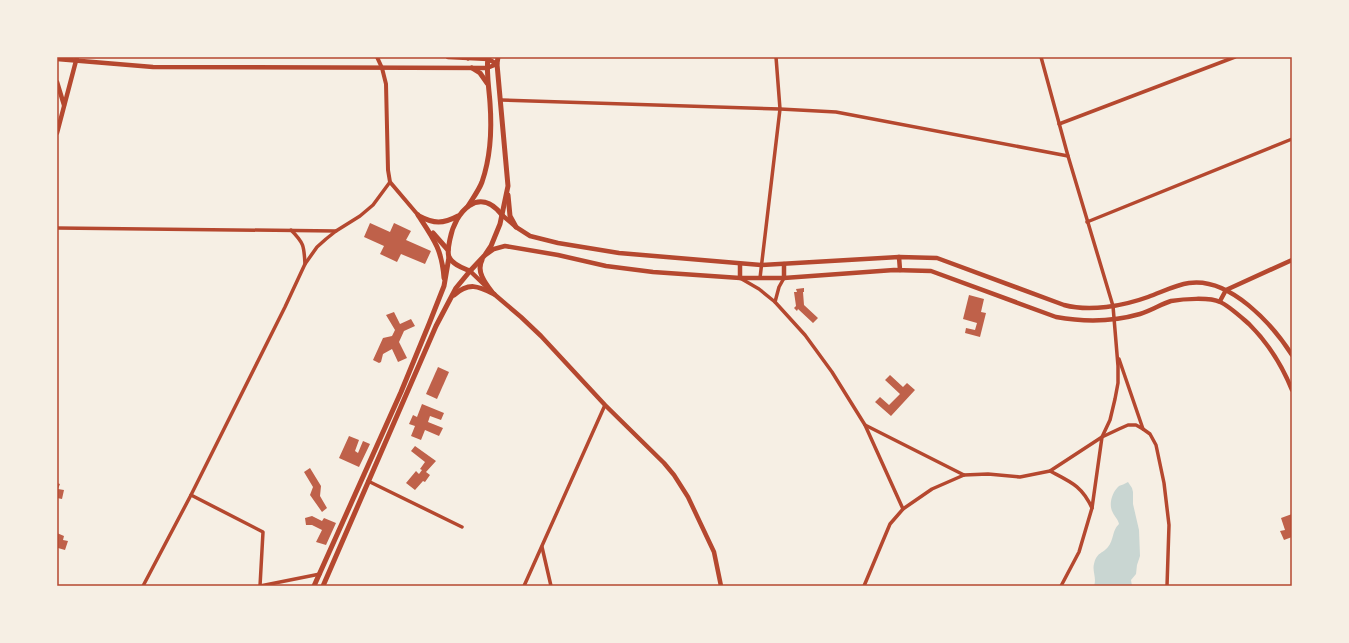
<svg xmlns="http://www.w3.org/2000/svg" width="1349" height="643" font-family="'Fira Sans',sans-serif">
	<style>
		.water { fill: #c9d6d2 }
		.building { fill: #bf614a }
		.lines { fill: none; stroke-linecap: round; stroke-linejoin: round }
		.minor { stroke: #b5482f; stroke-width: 3.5 }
		.tertiary { stroke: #b5482f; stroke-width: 4 }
		.secondary { stroke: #b5482f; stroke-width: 4.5 }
		.primary { stroke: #b5482f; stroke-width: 5 }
		.neatline { fill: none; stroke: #b5482f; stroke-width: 1.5 }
	</style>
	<rect width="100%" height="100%" fill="#f6efe4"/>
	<!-- water -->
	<path class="water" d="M1128,482L1132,488L1133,492V504L1139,530L1140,556L1137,565L1136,574L1131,580L1132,586H1094C1097,578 1092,571 1094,564C1097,552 1102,554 1108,547C1114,540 1112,530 1119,524C1118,519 1115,517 1113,513C1108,505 1112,492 1119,486C1121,485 1125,484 1128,482Z"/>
	<!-- building -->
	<g class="building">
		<path d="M370,223L390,232L394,223L411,231L406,240L431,251L425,264L401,254L397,262L380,254L384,246L364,237Z"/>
		<path d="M804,288V292H803L804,305L818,318L813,323L798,309L797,311L794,308L796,306L794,292H797L796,289Z"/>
		<path d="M969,295L984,299L981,312L986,313L980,337L965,333L966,328L975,330L977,323L963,319Z"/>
		<path d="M394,312L400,324L411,319L415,326L404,331L399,342L407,358L398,362L392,349L383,354L381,362L379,363L373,360L383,338L392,336L395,330L386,315Z"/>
		<path d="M438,367L449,372L437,399L426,394Z"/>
		<path d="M890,375L903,387L907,383L915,390L891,416L875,402L880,397L889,405L900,394L885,380Z"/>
		<path d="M422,404L444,413L441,420L430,416L428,422L443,428L439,436L425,430L421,440L411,436L415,426L409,424L413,415L417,417Z"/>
		<path d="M349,436L359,440L355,451L358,453L363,441L370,444L359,467L339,458Z"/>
		<path d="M415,446L436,461L426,472L430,475L425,482L423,481L415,490L406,483L416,471L419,474L422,470L420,469L425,462L411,451Z"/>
		<path d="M310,468L321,486L320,496L327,508L322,512L310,495L313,487L304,472Z"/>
		<path d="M57,483L60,484L58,489L64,490L62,499L57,498Z"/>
		<path d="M1292,514V537L1284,540L1280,531L1285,530L1281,518Z"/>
		<path d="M312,516L322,521L324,518L336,523L326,545L316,542L322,530L312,525H306L305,518Z"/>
		<path d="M57,533L64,536L63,540L68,541L65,550L58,548L57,551Z"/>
	</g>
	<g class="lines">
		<!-- minor -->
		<g class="minor">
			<path d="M1041,57L1068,156L1113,306L1118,366V383L1115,399L1110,420L1102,437L1092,508L1079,552L1061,586"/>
			<path d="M501,100L780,109L836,112L1068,156"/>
			<path d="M1059,124L1235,57"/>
			<path d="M1087,222L1292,139"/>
			<path d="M57,228L336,231"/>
			<path d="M291,230C304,243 304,246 305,264"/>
			<path d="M740,278L759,289L775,302L805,335L832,372L865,425L903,509"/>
			<path d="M760,278L780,109L776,57"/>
			<path d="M775,302L779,287L784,278"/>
			<path d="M1119,359L1143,429L1150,434L1156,445L1164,483L1169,525L1167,586"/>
			<path d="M865,425L964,475"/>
			<path d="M1050,471C1071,482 1082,486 1092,508"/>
			<path d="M368,481L462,527"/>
			<path d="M191,495L263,532L260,586"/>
			<path d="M542,547L551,586"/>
			<path d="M143,586L191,495L285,307L305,264L317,247L326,239L336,231L360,216L373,205L390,182"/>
			<path d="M260,586L320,574"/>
			<path d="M524,586L605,405"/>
			<path d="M864,586L890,524L903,509L932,489L964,475L988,474L1020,477L1050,471L1102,437L1119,429L1128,425H1136L1143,429"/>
		</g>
		<!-- tertiary -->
		<path class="tertiary" d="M377,57L382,68L386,84L388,170L390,182L418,215"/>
		<!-- secondary -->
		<g class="secondary">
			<path d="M448,57L488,59L497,64"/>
			<path d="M57,59L153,67L487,68L497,64"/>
			<path d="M57,82L64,105"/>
			<path d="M57,133L77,57"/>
			<path d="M502,215L516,227L530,236L558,243L619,253L761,265L899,257L937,258L1064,305C1090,312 1123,306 1148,297C1162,292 1175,285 1189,283C1230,277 1272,324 1292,355"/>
			<path d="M487,254L494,249L505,246L558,255L606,266L653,272L740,278H784L894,270L931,271L1056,317C1084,322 1112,322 1140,314C1151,311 1161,304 1171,301C1183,299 1210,297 1220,302C1228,305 1242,318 1249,324C1268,343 1282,365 1292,390"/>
			<path d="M899,257L900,270"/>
			<path d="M784,264V278"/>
			<path d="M470,271L494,294L521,317L541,336L605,405L664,463L674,475L688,497L714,552L721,586"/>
			<path d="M740,278V264"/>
			<path d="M1220,301L1226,290L1292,260"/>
		</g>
		<!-- primary -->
		<g class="primary">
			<path d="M468,58L469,57"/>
			<path d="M472,68L480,73L487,83"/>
			<path d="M508,195L510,216L516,227"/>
			<path d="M468,206C473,198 479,190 482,182C491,156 492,130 490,103C489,88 486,72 488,57"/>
			<path d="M418,215C433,238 442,249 444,278"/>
			<path d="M419,216C434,224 443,224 458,216"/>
			<path d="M433,233L448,250"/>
			<path d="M482,260C476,271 485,283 492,292"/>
			<path d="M470,271C463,268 453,265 449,257C447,252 449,244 450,239C455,212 479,185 502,215"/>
			<path d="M454,295C469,282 478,286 494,294"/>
			<path d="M314,586L401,392L429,324L444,286L449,257"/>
			<path d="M323,586L436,326L456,288L470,271L485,255L491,246L500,224L508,186L497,64L498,57"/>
		</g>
	</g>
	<!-- border -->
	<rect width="1349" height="643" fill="none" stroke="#f6efe4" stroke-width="116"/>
	<rect x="58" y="58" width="1233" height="527" class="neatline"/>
</svg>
